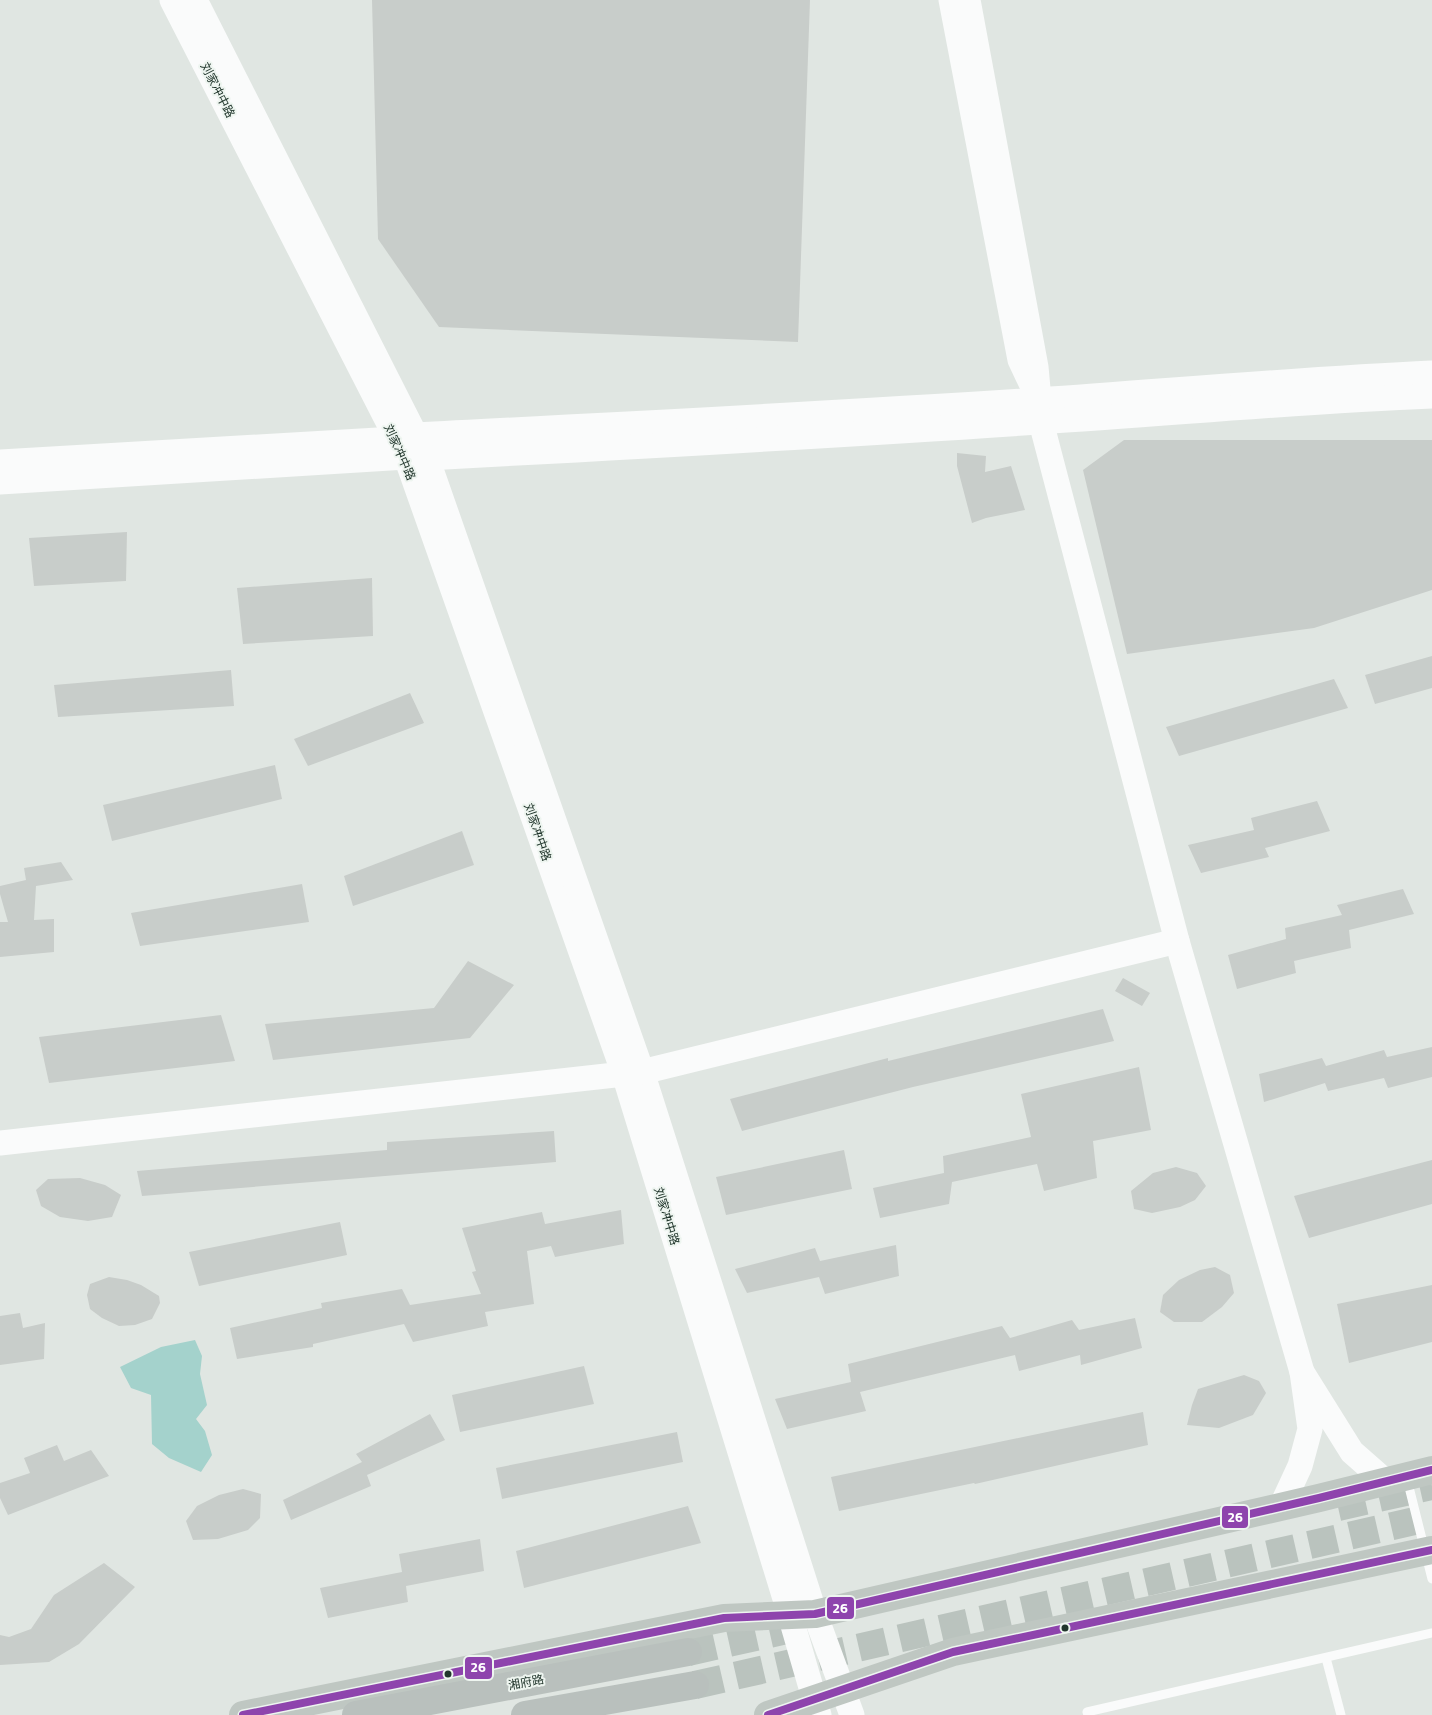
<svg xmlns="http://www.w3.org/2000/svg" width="1432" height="1715" font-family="'Titillium Web','Noto Sans SC',sans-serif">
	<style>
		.water { fill: #a4d2cc }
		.building { fill: #c8cdca }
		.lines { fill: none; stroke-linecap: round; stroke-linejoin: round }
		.highway-tunnel { stroke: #bac3be; stroke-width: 28; stroke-dasharray: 28 14; stroke-linecap: butt }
		.lane { stroke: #fafbfb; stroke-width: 9 }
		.secondary { stroke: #fafbfb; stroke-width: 25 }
		.primary { stroke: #bfc7c2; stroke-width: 28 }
		.highway { stroke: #b9c0bd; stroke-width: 28 }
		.bus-1-casing { stroke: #eef5f0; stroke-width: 11 }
		.bus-1 { stroke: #8e44ad; stroke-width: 8 }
		.bus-dot { fill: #21362c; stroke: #eef5f0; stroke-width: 2 }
		.labels { text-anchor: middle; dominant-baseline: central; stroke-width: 4; stroke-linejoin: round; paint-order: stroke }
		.street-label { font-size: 12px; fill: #21362c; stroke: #eef5f0 }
		.line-badge { stroke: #eef5f0; stroke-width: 2 }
		.badge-label { font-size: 14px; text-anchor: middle; font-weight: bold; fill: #fff }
	</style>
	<rect width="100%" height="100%" fill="#e0e6e2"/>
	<!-- water -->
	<path class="water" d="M195,1340L202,1356L200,1374L207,1405L196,1419L205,1431L212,1455L201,1472L169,1458L152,1444L151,1395L131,1388L120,1367L161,1347Z"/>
	<!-- building -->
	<g class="building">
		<path d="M372,0H810L798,342L439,327L378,239Z"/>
		<path d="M1124,440H1432V590L1314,628L1127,654L1083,470Z"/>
		<path d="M957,453L986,456L985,472L1011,466L1025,510L986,518L972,523L957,466Z"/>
		<path d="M127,532L126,581L34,586L29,538Z"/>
		<path d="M372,578L373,636L243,644L237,588Z"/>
		<path d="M1432,656V688L1375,704L1365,675Z"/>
		<path d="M231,670L234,706L58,717L54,685Z"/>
		<path d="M1334,679L1348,708L1179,756L1166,727Z"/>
		<path d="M410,693L424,723L308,766L294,739Z"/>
		<path d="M275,765L282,799L112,841L103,805Z"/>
		<path d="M1317,801L1330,831L1265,848L1269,857L1201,873L1188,845L1254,830L1251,818Z"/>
		<path d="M462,831L474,865L353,906L344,876Z"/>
		<path d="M61,862L73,880L36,886L34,920L54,919V952L0,957V922H8L0,894V886L26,880L24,868Z"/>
		<path d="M302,884L309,922L140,946L131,913Z"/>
		<path d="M1403,889L1414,914L1349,930L1351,948L1294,961L1296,973L1237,989L1228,955L1286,939L1285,928L1342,915L1337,905Z"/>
		<path d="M468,961L514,985L470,1038L273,1060L265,1024L434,1008Z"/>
		<path d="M1123,978L1150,993L1142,1006L1115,991Z"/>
		<path d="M1103,1009L1114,1041L913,1087L742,1131L730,1099L888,1058V1061Z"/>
		<path d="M221,1015L235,1061L49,1083L39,1037Z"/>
		<path d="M1432,1047V1077L1388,1088L1384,1078L1328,1091L1325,1083L1264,1102L1259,1074L1322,1058L1326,1066L1384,1050L1387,1057Z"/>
		<path d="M1139,1067L1151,1130L1093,1141L1097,1178L1044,1191L1037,1164L952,1182L949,1204L880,1218L873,1188L944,1173L943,1156L1031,1137L1021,1094Z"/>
		<path d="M554,1131L556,1162L142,1196L137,1171L387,1150V1142Z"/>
		<path d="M844,1150L852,1189L726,1215L716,1177Z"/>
		<path d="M1432,1160V1204L1309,1238L1294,1196Z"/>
		<path d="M1176,1167L1197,1173L1206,1186L1195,1200L1180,1207L1152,1213L1134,1209L1131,1191L1153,1173Z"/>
		<path d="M80,1178L105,1185L121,1195L112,1217L88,1221L60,1217L41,1206L36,1190L48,1179Z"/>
		<path d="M621,1210L624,1244L555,1257L551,1246L527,1251L534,1304L485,1312L488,1326L413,1342L404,1324L313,1344V1347L237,1359L230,1328L322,1308L321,1303L402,1289L410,1305L481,1294L472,1272L476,1271L462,1228L542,1212L545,1224Z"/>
		<path d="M340,1222L347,1255L199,1286L189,1252Z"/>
		<path d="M896,1245L899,1276L825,1294L819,1277L747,1293L735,1269L815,1248L820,1261Z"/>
		<path d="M1215,1267L1230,1275L1234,1293L1222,1307L1202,1322H1174L1160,1312L1163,1295L1179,1280L1200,1270Z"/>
		<path d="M109,1277L127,1280L141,1285L159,1296L160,1303L152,1319L135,1325L119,1326L102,1318L90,1309L87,1295L90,1284Z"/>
		<path d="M1432,1285V1342L1349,1363L1337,1304Z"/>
		<path d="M20,1313L23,1328L45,1323L44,1359L0,1365V1316Z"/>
		<path d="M1135,1318L1142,1348L1081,1365L1080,1355L1019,1371L1015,1355L860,1392L866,1411L787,1429L775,1399L851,1382L848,1364L1002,1326L1010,1338L1072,1320L1079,1330Z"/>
		<path d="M584,1366L594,1404L460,1432L452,1395Z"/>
		<path d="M1244,1375L1259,1381L1266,1393L1253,1415L1219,1428L1187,1425L1192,1405L1198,1389Z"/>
		<path d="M1143,1412L1148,1445L975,1484L974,1483L839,1511L831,1477Z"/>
		<path d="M430,1414L445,1440L367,1475L371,1486L291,1520L283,1500L362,1462L356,1454Z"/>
		<path d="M677,1432L683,1462L502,1499L496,1468Z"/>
		<path d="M57,1445L64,1461L91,1450L109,1476L8,1515L0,1498V1483L30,1473L24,1458Z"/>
		<path d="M243,1489L261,1494L260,1518L248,1530L218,1539L193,1540L186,1521L197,1506L219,1495Z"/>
		<path d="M688,1506L701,1543L524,1588L516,1551Z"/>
		<path d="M480,1539L484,1571L406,1586L408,1602L328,1618L320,1588L402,1572L399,1554Z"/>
		<path d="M104,1563L135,1587L79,1644L49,1662L0,1665V1635L9,1637L31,1629L54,1595Z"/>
	</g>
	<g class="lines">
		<!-- highway-tunnel -->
		<g class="highway-tunnel">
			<path d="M1338,1507L1432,1486"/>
			<path d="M688,1652L818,1623"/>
			<path d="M695,1685L1432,1517"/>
		</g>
		<!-- lane -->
		<g class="lane">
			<path d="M1407,1479L1432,1579"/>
			<path d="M1326,1658L1341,1715"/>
			<path d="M1088,1715L1087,1712L1432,1633"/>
		</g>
		<!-- secondary -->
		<g class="secondary">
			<path d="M172,0L406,457L624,1074L790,1615L819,1715"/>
			<path d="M195,0L427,458L642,1072L815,1614L852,1715"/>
			<path d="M951,0L1020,360L1039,400L1036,367L968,0"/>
			<path d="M1040,405L1041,422L1177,941L1302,1372"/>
			<path d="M0,462L395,439L416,435C624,424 831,414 1039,400C1170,391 1301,379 1432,373"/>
			<path d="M0,482L406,457L427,458C631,447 834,436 1038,422C1169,414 1300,401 1432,396"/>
			<path d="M0,1143L642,1072L1177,941"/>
			<path d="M1281,1507L1300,1466L1310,1429L1302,1372L1352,1452L1385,1481"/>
		</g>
		<!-- primary -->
		<g class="primary">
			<path d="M243,1715L724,1618L815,1614L1319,1498L1432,1470"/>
			<path d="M768,1715L953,1652L1432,1550"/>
		</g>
		<!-- highway -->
		<g class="highway">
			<path d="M356,1715L688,1652"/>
			<path d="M525,1715L695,1685"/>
		</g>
		<defs>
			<g id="bus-1">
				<path d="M243,1715L724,1618L815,1614L1319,1498L1432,1470"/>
				<path d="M768,1715L953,1652L1432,1550"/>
			</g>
		</defs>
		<!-- bus-1 casing -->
		<use href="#bus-1" class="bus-1-casing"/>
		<!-- bus-1 -->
		<use href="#bus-1" class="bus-1"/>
	</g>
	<!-- markers -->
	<g class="bus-dot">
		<circle cx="1065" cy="1628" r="4.5"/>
		<circle cx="448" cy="1674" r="4.5"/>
	</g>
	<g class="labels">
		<!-- street labels -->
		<g class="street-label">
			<text transform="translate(218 90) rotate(63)">刘家冲中路</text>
			<text transform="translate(400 452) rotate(66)">刘家冲中路</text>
			<text transform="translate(538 832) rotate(71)">刘家冲中路</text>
			<text transform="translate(667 1216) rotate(73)">刘家冲中路</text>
			<text transform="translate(526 1682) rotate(-11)">湘府路</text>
		</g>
	</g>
	<g class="line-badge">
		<rect x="1221" y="1505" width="28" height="24" rx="5" fill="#8e44ad"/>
		<rect x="826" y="1596" width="29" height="24" rx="5" fill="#8e44ad"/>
		<rect x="464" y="1656" width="29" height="24" rx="5" fill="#8e44ad"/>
	</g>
	<g class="badge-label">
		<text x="1235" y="1522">26</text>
		<text x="840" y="1613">26</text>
		<text x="478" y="1672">26</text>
	</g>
</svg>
